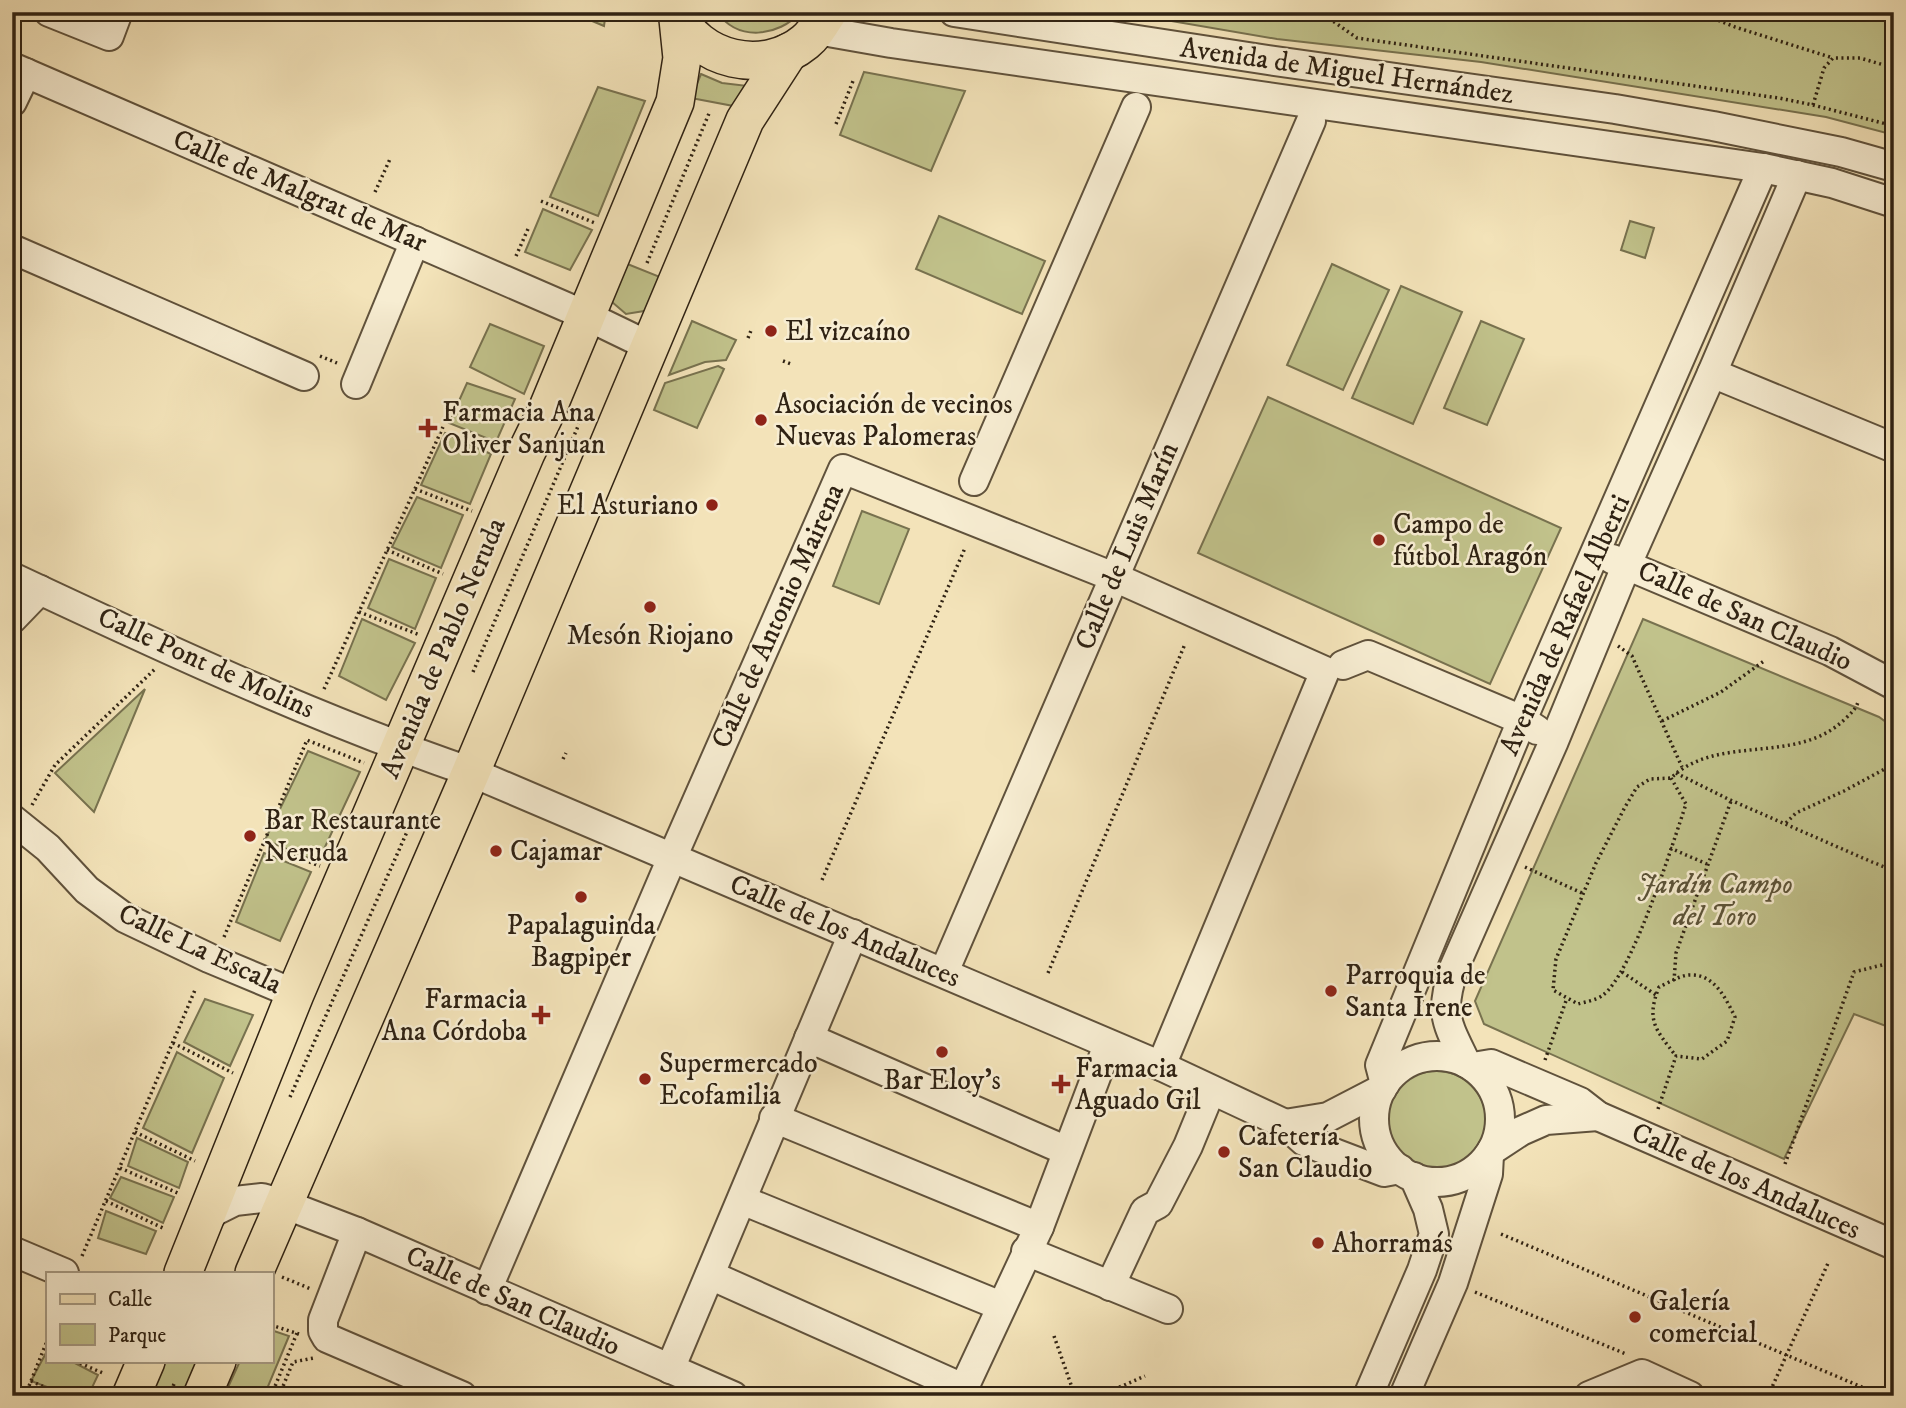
<svg xmlns="http://www.w3.org/2000/svg" width="1906" height="1408" font-family="'IM FELL DW Pica',serif">
	<style>
		.green { fill: #c1c28b; stroke: #78724f; stroke-width: 2 }
		.lines { fill: none; stroke-linecap: round; stroke-linejoin: round }
		.minor-casing { stroke: #60523c; stroke-width: 32 }
		.major-casing { stroke: #2f2213; stroke-width: 40 }
		.path { stroke: #2f2213; stroke-width: 3.5; stroke-dasharray: 2 3.5; stroke-linecap: butt }
		.minor { stroke: #f7edd2; stroke-width: 28 }
		.major { stroke: #f3e3b9; stroke-width: 37 }
		.poi-dot { fill: #8f2418; stroke: #f7edd2; stroke-width: 2.5 }
		.labels { text-anchor: middle; dominant-baseline: central; stroke-width: 5; stroke-linejoin: round; paint-order: stroke }
		.street-label { font-size: 28px; fill: #2f2213; stroke: #f7edd2 }
		.poi-label { font-size: 28px; fill: #2f2213; stroke: #f7edd2; text-anchor: start }
		.park-label { font-size: 28px; font-style: italic; fill: #5b5237; stroke: #f7edd2 }
	</style>
	<rect width="100%" height="100%" fill="#f3e3b9"/>
	<filter id="stains"><feTurbulence type="fractalNoise" baseFrequency=".00286" numOctaves="4"/><feColorMatrix values="0 0 0 0 .2 0 0 0 0 .09 0 0 0 0 .02 0 0 0 .5 -.17"/></filter>
	<radialGradient id="worn" r=".72"><stop offset=".6" stop-color="#630" stop-opacity="0"/><stop offset="1" stop-color="#630" stop-opacity=".3"/></radialGradient>
	<!-- green -->
	<g class="green">
		<path d="M571,12H606L604,26Z"/>
		<path d="M717,12H741L759,18L777,12H801C778,37 738,42 717,12Z"/>
		<path d="M1119,12H1894V135L1826,117L1481,62L1277,39Z"/>
		<path d="M864,72L965,91L931,171L840,135Z"/>
		<path d="M701,74L722,83L748,86L739,107L691,98Z"/>
		<path d="M598,87L645,101L598,216L550,197Z"/>
		<path d="M543,209L592,230L570,270L525,252Z"/>
		<path d="M939,216L1045,261L1022,314L916,269Z"/>
		<path d="M1630,221L1654,228L1645,258L1621,250Z"/>
		<path d="M620,261L660,277L650,310L626,314L605,296Z"/>
		<path d="M1332,264L1389,290L1343,390L1287,365Z"/>
		<path d="M1401,286L1462,312L1413,424L1352,398Z"/>
		<path d="M692,321L736,340L726,360L705,362L669,375Z"/>
		<path d="M1481,321L1524,339L1487,425L1444,408Z"/>
		<path d="M490,324L544,346L524,394L470,367Z"/>
		<path d="M718,366L724,369L697,428L654,410L665,383Z"/>
		<path d="M467,383L515,399L496,442L449,423Z"/>
		<path d="M1268,397L1561,528L1490,684L1198,553Z"/>
		<path d="M445,433L491,454L470,504L421,485Z"/>
		<path d="M417,497L463,515L441,568L392,547Z"/>
		<path d="M862,511L909,529L879,604L833,586Z"/>
		<path d="M389,559L436,578L415,629L368,608Z"/>
		<path d="M362,619L415,643L386,700L339,676Z"/>
		<path d="M1643,619L1879,717L1894,728V1029L1854,1014L1784,1159L1484,1024L1475,1001Z"/>
		<path d="M145,689L94,812L55,773Z"/>
		<path d="M308,751L360,772L318,862L265,840Z"/>
		<path d="M264,853L311,872L280,941L236,922Z"/>
		<path d="M205,999L253,1015L230,1066L184,1042Z"/>
		<path d="M177,1052L224,1078L192,1153L143,1128Z"/>
		<circle cx="1436" cy="1121" r="50"/>
		<path d="M137,1138L188,1162L179,1188L128,1166Z"/>
		<path d="M121,1177L174,1197L163,1223L110,1198Z"/>
		<path d="M106,1211L156,1231L146,1254L98,1238Z"/>
		<path d="M271,1330L289,1336L264,1396H224L240,1361H271Z"/>
		<path d="M47,1351V1361H71L98,1375L88,1396H71L31,1381Z"/>
		<path d="M162,1361H203L188,1396H147Z"/>
	</g>
	<g class="lines">
		<defs>
			<g id="minor">
				<path d="M49,12L109,36L118,12"/>
				<path d="M954,12L1268,60L1615,109L1713,126L1841,152L1894,167"/>
				<path d="M817,30L891,43L1763,168L1832,183L1894,203"/>
				<path d="M12,67L587,316L649,346"/>
				<path d="M12,102L26,73"/>
				<path d="M12,249L304,376"/>
				<path d="M1712,373L1894,448"/>
				<path d="M356,384L415,241"/>
				<path d="M974,481L1136,107"/>
				<path d="M1612,559L1830,651L1894,685"/>
				<path d="M12,577C161,647 316,719 471,772L1161,1066L1285,1124L1304,1141L1321,1148L1384,1172L1400,1169"/>
				<path d="M12,619L40,590"/>
				<path d="M1343,665L1368,655L1522,720L1537,730"/>
				<path d="M12,819L48,848L87,890L125,918L209,958L295,994"/>
				<path d="M944,972L1311,121"/>
				<path d="M809,1038L1067,1151"/>
				<circle cx="1437" cy="1119" r="63"/>
				<path d="M1466,1063C1446,1021 1439,1014 1454,968L1554,741L1627,564L1712,373L1797,175"/>
				<path d="M1473,1067L1491,1064L1580,1102L1598,1116L1894,1245"/>
				<path d="M1385,1084L1380,1065L1522,720L1763,168"/>
				<path d="M774,1118L1039,1227"/>
				<path d="M1285,1124L1328,1117L1382,1089"/>
				<path d="M1492,1150L1521,1131L1546,1120L1598,1116"/>
				<path d="M742,1200L1001,1306"/>
				<path d="M203,1224L215,1211L235,1201L262,1198L284,1204L357,1232L733,1396"/>
				<path d="M357,1232L323,1320V1331L327,1338L462,1396"/>
				<path d="M12,1251L64,1273"/>
				<path d="M1026,1251L1168,1309"/>
				<path d="M710,1275L963,1388"/>
				<path d="M1110,1286L1145,1211L1158,1204L1188,1146L1211,1090"/>
				<path d="M487,1290L672,858L843,469L1114,577L1325,671L1161,1066"/>
				<path d="M670,1369L853,934"/>
				<path d="M960,1396L1039,1227L1108,1045"/>
				<path d="M1368,1396L1422,1270L1434,1234L1428,1209L1414,1177"/>
				<path d="M1404,1396L1453,1283L1488,1174L1489,1155"/>
				<path d="M1589,1396L1642,1374L1690,1396"/>
			</g>
			<g id="major">
				<path d="M676,12C697,61 764,76 805,42C815,34 821,23 828,12"/>
				<path d="M183,1273L295,994L526,453L547,410L675,102L682,58L678,19"/>
				<path d="M254,1273L471,772L745,120L789,52"/>
				<path d="M131,1396L146,1361"/>
				<path d="M202,1396L217,1361"/>
			</g>
		</defs>
		<!-- minor casing -->
		<use href="#minor" class="minor-casing"/>
		<!-- major casing -->
		<use href="#major" class="major-casing"/>
		<!-- path -->
		<g class="path">
			<path d="M1320,12L1357,38L1779,98L1813,105L1894,126"/>
			<path d="M1698,12L1735,27L1833,58"/>
			<path d="M1813,105L1824,68L1833,58H1860L1894,68"/>
			<path d="M836,124L853,81"/>
			<path d="M375,192L390,159"/>
			<path d="M541,201L595,223"/>
			<path d="M516,256L528,229"/>
			<path d="M647,263L710,111"/>
			<path d="M748,338L752,328"/>
			<path d="M320,356L337,363"/>
			<path d="M783,361L791,364"/>
			<path d="M415,489L472,511"/>
			<path d="M387,550L443,574"/>
			<path d="M359,612L420,635"/>
			<path d="M1618,646L1632,656L1682,767"/>
			<path d="M473,672L579,424"/>
			<path d="M324,689L443,427"/>
			<path d="M1662,721L1721,692L1764,661"/>
			<path d="M563,759L566,753"/>
			<path d="M1676,773L1728,799L1872,862L1892,870L1894,869"/>
			<path d="M1671,778L1686,804C1673,843 1632,974 1603,995C1597,1000 1585,1002 1578,1004L1553,990L1556,959L1596,863L1625,807L1637,787L1650,779L1671,778C1718,733 1797,766 1845,719C1851,713 1856,709 1858,702"/>
			<path d="M32,805L55,765L155,669"/>
			<path d="M1786,823L1796,813L1844,791L1894,764"/>
			<path d="M263,844L320,866"/>
			<path d="M1670,848L1707,864"/>
			<path d="M1525,867L1582,893"/>
			<path d="M822,880L965,548"/>
			<path d="M224,937L307,740L364,763"/>
			<path d="M1888,963L1894,945"/>
			<path d="M1622,972L1656,995"/>
			<path d="M1048,973L1185,644"/>
			<path d="M1674,981L1676,953L1731,801"/>
			<path d="M173,1043L233,1073"/>
			<path d="M1545,1060L1567,998"/>
			<path d="M290,1097L414,816"/>
			<path d="M1658,1109L1676,1056L1702,1059L1727,1041L1735,1017C1726,999 1715,975 1692,975C1682,974 1668,983 1659,987C1646,1020 1655,1029 1676,1056"/>
			<path d="M135,1132L195,1161"/>
			<path d="M1785,1164L1854,972L1894,962"/>
			<path d="M120,1168L180,1194"/>
			<path d="M106,1201L165,1229"/>
			<path d="M1501,1234L1883,1396"/>
			<path d="M82,1256L195,990"/>
			<path d="M282,1277L311,1289"/>
			<path d="M1475,1292L1626,1354"/>
			<path d="M271,1325L299,1334"/>
			<path d="M1054,1336L1075,1396"/>
			<path d="M75,1361L105,1374"/>
			<path d="M31,1381L64,1396"/>
			<path d="M25,1396L47,1341"/>
			<path d="M169,1396L174,1384"/>
			<path d="M271,1396L297,1333"/>
			<path d="M279,1396L293,1362L314,1358"/>
			<path d="M1099,1396L1145,1376"/>
			<path d="M1768,1396L1829,1261"/>
		</g>
		<!-- minor -->
		<use href="#minor" class="minor"/>
		<!-- major -->
		<use href="#major" class="major"/>
	</g>
	<!-- markers -->
	<g class="poi-dot">
		<circle cx="771" cy="331" r="7"/>
		<circle cx="761" cy="420" r="7"/>
		<path d="M424.5 417.5h7v7h7v7h-7v7h-7v-7h-7v-7h7z"/>
		<circle cx="712" cy="505" r="7"/>
		<circle cx="1379" cy="540" r="7"/>
		<circle cx="650" cy="607" r="7"/>
		<circle cx="250" cy="836" r="7"/>
		<circle cx="496" cy="851" r="7"/>
		<circle cx="581" cy="897" r="7"/>
		<circle cx="1331" cy="991" r="7"/>
		<path d="M537.5 1004.5h7v7h7v7h-7v7h-7v-7h-7v-7h7z"/>
		<circle cx="942" cy="1052" r="7"/>
		<circle cx="645" cy="1079" r="7"/>
		<path d="M1057.5 1073.5h7v7h7v7h-7v7h-7v-7h-7v-7h7z"/>
		<circle cx="1224" cy="1152" r="7"/>
		<circle cx="1318" cy="1243" r="7"/>
		<circle cx="1635" cy="1317" r="7"/>
	</g>
	<g class="labels">
		<!-- street labels -->
		<g class="street-label">
			<text transform="translate(1347 71) rotate(8)">Avenida de Miguel Hernández</text>
			<text transform="translate(300 191) rotate(23)">Calle de Malgrat de Mar</text>
			<text transform="translate(1127 546) rotate(-67)">Calle de Luis Marín</text>
			<text transform="translate(778 616) rotate(-66)">Calle de Antonio Mairena</text>
			<text transform="translate(1745 616) rotate(24)">Calle de San Claudio</text>
			<text transform="translate(1565 625) rotate(-66)">Avenida de Rafael Alberti</text>
			<text transform="translate(443 648) rotate(-67)">Avenida de Pablo Neruda</text>
			<text transform="translate(206 663) rotate(24)">Calle Pont de Molins</text>
			<text transform="translate(845 931) rotate(23)">Calle de los Andaluces</text>
			<text transform="translate(200 949) rotate(25)">Calle La Escala</text>
			<text transform="translate(1746 1181) rotate(24)">Calle de los Andaluces</text>
			<text transform="translate(513 1301) rotate(24)">Calle de San Claudio</text>
		</g>
		<!-- poi labels -->
		<g class="poi-label">
			<text x="785" y="331">El vizcaíno</text>
			<text x="775" y="404">Asociación de vecinos<tspan x="775" dy="32">Nuevas Palomeras</tspan></text>
			<text x="442" y="412">Farmacia Ana<tspan x="442" dy="32">Oliver Sanjuan</tspan></text>
			<text x="698" y="505" text-anchor="end">El Asturiano</text>
			<text x="1393" y="524">Campo de<tspan x="1393" dy="32">fútbol Aragón</tspan></text>
			<text x="650" y="635" text-anchor="middle">Mesón Riojano</text>
			<text x="264" y="820">Bar Restaurante<tspan x="264" dy="32">Neruda</tspan></text>
			<text x="510" y="851">Cajamar</text>
			<text x="581" y="925" text-anchor="middle">Papalaguinda<tspan x="581" dy="32">Bagpiper</tspan></text>
			<text x="1345" y="975">Parroquia de<tspan x="1345" dy="32">Santa Irene</tspan></text>
			<text x="527" y="999" text-anchor="end">Farmacia<tspan x="527" dy="32">Ana Córdoba</tspan></text>
			<text x="659" y="1063">Supermercado<tspan x="659" dy="32">Ecofamilia</tspan></text>
			<text x="1075" y="1068">Farmacia<tspan x="1075" dy="32">Aguado Gil</tspan></text>
			<text x="942" y="1080" text-anchor="middle">Bar Eloy's</text>
			<text x="1238" y="1136">Cafetería<tspan x="1238" dy="32">San Claudio</tspan></text>
			<text x="1332" y="1243">Ahorramás</text>
			<text x="1649" y="1301">Galería<tspan x="1649" dy="32">comercial</tspan></text>
		</g>
		<!-- park labels -->
		<g class="park-label">
			<text x="1715" y="884">Jardín Campo<tspan x="1715" dy="32">del Toro</tspan></text>
		</g>
	</g>
	<!-- margin -->
	<rect width="1906" height="1408" fill="none" stroke="#f3e3b9" stroke-width="42"/>
	<rect x="14" y="14" width="1878" height="1380" fill="none" stroke="#2f2213" stroke-width="3.5"/>
	<rect x="21" y="21" width="1864" height="1366" fill="none" stroke="#2f2213" stroke-width="2"/>
	<!-- legend -->
	<rect x="46" y="1272" width="228" height="91" fill="#f7edd2" stroke="#a79c86" stroke-width="2"/>
	<rect x="60" y="1294" width="35" height="10" fill="#f3e3b9" stroke="#a79c86" stroke-width="2"/>
	<text x="108" y="1306" font-size="21" fill="#2f2213">Calle</text>
	<rect x="60" y="1324" width="35" height="21" fill="#c1c28b" stroke="#a79c86" stroke-width="2"/>
	<text x="108" y="1342" font-size="21" fill="#2f2213">Parque</text>
	<rect width="100%" height="100%" filter="url(#stains)"/>
	<rect width="100%" height="100%" fill="url(#worn)"/>
</svg>
